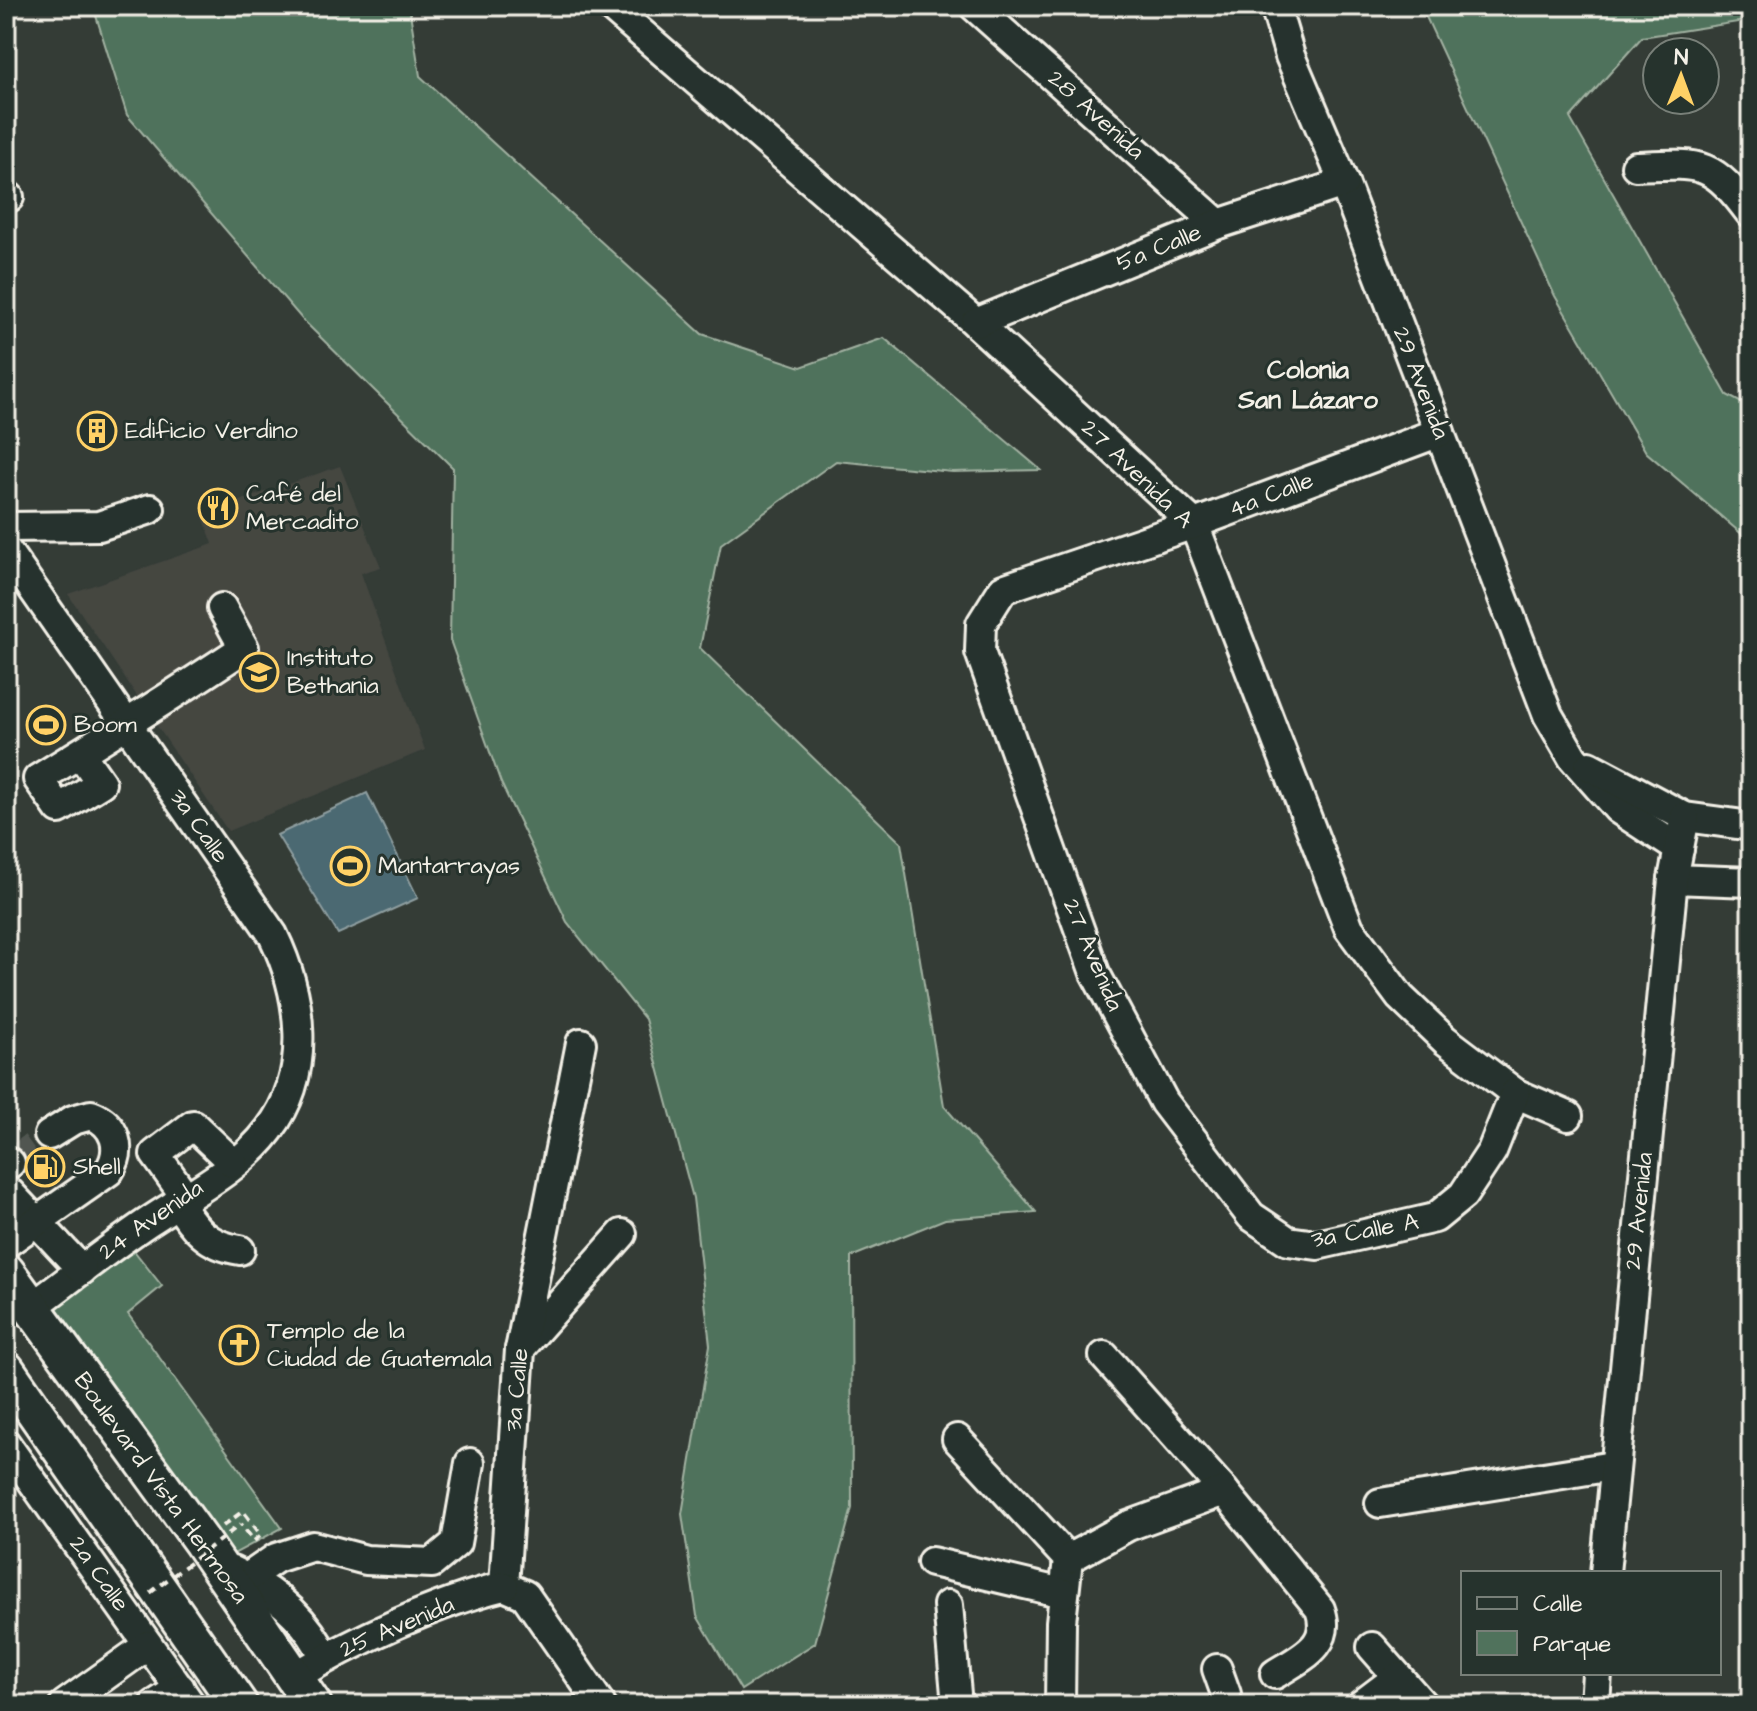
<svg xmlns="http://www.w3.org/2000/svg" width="1757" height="1711" font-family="'Architects Daughter',sans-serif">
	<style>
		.built { fill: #444641 }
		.green { fill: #50725c; stroke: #a2b2a2; stroke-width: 2 }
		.water { fill: #4c6972; stroke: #8f9fa1; stroke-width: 2 }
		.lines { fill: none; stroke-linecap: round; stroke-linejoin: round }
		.minor-tunnel { stroke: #515751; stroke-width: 28; stroke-dasharray: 28 14; stroke-linecap: butt }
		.minor-casing { stroke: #f4f1e8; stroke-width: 34 }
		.major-casing { stroke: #f4f1e8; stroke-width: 42 }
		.path { stroke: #f4f1e8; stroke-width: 4; stroke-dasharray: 8 6; stroke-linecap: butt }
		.minor { stroke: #26332d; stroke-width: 28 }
		.major { stroke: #26332d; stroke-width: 36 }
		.path-bridge { stroke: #f4f1e8; stroke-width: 4; stroke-dasharray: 8 6; stroke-linecap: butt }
		.labels { text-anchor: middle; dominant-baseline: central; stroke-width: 6; stroke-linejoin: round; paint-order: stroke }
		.street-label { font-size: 24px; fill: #f4f1e8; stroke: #26332d }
		.poi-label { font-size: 24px; fill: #f4f1e8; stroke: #26332d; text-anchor: start }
		.neighbourhood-label { font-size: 26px; font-weight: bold; fill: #f4f1e8; stroke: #26332d }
	</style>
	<rect width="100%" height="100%" fill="#343c36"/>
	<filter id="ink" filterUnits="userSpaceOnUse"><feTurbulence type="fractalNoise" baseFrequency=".0125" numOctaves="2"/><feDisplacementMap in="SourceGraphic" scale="16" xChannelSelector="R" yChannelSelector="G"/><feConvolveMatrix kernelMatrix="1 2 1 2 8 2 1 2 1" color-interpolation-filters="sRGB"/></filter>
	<g filter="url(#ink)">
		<!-- built -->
		<path class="built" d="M340,466L381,567L361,573L425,750L228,831L68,594L213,544L202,514Z"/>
		<!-- green -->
		<g class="green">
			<path d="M93,6H409L420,76L702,334L801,367L884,338L1041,470L953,472L836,461L721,544L700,648L901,843L944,1106L1036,1212L945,1219L851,1257L852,1508L815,1643L741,1690L697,1616L682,1514L710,1345L693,1198L645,1019L567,922L501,783L450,640L453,468L302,319L127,115Z"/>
			<path d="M1421,6H1751V20L1642,37L1570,118L1727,395L1751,408V542L1646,452L1555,296Z"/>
			<path d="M124,1238L162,1286L128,1314L282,1528L217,1563L31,1308Z"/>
		</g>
		<!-- water -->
		<path class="water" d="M367,793L418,898L338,934L277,835Z"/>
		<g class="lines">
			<!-- minor-tunnel -->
			<path class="minor-tunnel" d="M10,1163L49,1135"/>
			<defs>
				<g id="minor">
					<path d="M610,6L976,323L1194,524L1349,928L1400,997L1445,1040L1515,1093L1568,1116"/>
					<path d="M974,6L1218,224"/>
					<path d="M1275,6L1290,56L1344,183L1548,715L1573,758L1618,809L1679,849"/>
					<path d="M1636,166C1701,163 1711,160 1751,214"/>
					<path d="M6,196L9,197"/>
					<path d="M976,323L1218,224L1344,183"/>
					<path d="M1440,432L1194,524L1003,589L981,624L980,652L1095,973L1164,1102L1251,1216L1288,1241L1317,1245L1435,1218L1463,1195L1492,1151L1515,1093"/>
					<path d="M6,527L99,526L150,509"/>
					<path d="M6,550L273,935C302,995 313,1073 269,1130C240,1169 188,1195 148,1222C108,1249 70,1279 31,1308"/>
					<path d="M80,753L101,783L59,809L38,779C108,736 176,693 244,648L222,608"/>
					<path d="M1589,766L1685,817L1751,826"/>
					<path d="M1673,879L1751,882"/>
					<path d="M6,1165L10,1163"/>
					<path d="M6,1189L82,1270"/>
					<path d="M185,1196L155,1154L193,1125L233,1163"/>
					<path d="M177,1202C195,1229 206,1245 240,1250"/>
					<path d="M6,1243L109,1171C123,1150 116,1124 91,1115L73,1120L49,1135"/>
					<path d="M520,1349L622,1234"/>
					<path d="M1104,1356L1224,1491L1320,1609C1333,1645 1302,1657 1275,1674"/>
					<path d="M957,1439L1068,1559L1061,1622L1060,1705"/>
					<path d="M6,1444L191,1705"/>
					<path d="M1380,1503L1613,1466"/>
					<path d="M1068,1559L1128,1526L1224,1491"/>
					<path d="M932,1562L1063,1593"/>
					<path d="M232,1571C273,1590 306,1617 325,1658"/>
					<path d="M1605,1573L1673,879L1685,817"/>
					<path d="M247,1578L276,1558L313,1546L366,1560L432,1563L456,1543L470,1463"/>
					<path d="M504,1586L520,1350L581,1043"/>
					<path d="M504,1586L525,1595L601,1705"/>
					<path d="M948,1605L957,1705"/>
					<path d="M1372,1647L1423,1705"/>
					<path d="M1217,1669L1226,1694L1225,1705"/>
					<path d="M294,1677C353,1641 438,1602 504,1586"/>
					<path d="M64,1705L148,1645"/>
					<path d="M154,1705L180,1688"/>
					<path d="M1361,1705L1398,1677"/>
					<path d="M1595,1705L1597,1673"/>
				</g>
				<g id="major">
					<path d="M6,1272L202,1542L313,1705"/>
					<path d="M6,1370L239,1705"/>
				</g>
			</defs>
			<!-- minor casing -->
			<use href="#minor" class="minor-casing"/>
			<!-- major casing -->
			<use href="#major" class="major-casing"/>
			<!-- path -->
			<path class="path" d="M223,1526L243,1511L261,1535L254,1541L241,1524"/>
			<!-- minor -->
			<use href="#minor" class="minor"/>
			<!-- major -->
			<use href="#major" class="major"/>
			<!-- path-bridge -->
			<path class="path-bridge" d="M150,1593L241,1524"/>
		</g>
	</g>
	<!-- icons -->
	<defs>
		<symbol id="building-ring" viewBox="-11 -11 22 22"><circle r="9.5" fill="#26332d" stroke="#ffd166" stroke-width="1.5"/><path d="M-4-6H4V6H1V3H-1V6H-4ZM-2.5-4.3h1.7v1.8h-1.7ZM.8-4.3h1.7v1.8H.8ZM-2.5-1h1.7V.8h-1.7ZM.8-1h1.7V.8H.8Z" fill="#ffd166"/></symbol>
		<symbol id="restaurant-ring" viewBox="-11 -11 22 22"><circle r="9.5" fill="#26332d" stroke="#ffd166" stroke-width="1.5"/><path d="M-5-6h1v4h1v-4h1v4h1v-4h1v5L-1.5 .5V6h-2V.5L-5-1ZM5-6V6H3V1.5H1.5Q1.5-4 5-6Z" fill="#ffd166"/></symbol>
		<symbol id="university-ring" viewBox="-11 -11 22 22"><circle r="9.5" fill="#26332d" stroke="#ffd166" stroke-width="1.5"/><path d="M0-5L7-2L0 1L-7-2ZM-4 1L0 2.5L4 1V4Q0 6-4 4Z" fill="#ffd166"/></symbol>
		<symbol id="stadium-ring" viewBox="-11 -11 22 22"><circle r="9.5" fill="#26332d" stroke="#ffd166" stroke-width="1.5"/><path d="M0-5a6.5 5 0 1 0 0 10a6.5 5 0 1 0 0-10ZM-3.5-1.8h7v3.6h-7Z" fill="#ffd166"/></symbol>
		<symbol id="fuel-ring" viewBox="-11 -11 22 22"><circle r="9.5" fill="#26332d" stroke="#ffd166" stroke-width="1.5"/><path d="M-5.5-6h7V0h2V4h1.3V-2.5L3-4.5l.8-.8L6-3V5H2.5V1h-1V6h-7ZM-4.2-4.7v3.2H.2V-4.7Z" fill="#ffd166"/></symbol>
		<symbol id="church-ring" viewBox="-11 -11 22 22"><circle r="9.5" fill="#26332d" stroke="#ffd166" stroke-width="1.5"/><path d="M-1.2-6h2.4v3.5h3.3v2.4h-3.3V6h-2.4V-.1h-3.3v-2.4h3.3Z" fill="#ffd166"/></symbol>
	</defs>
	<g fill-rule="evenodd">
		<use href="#building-ring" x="75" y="409" width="44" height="44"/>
		<use href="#restaurant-ring" x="196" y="486" width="44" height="44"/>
		<use href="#university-ring" x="237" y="650" width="44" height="44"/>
		<use href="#stadium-ring" x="24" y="703" width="44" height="44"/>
		<use href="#stadium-ring" x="328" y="844" width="44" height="44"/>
		<use href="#fuel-ring" x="23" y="1145" width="44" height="44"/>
		<use href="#church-ring" x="217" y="1323" width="44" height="44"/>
	</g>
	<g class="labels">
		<!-- street labels -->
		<g class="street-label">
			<text transform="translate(1096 115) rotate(42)">28 Avenida</text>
			<text transform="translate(1159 248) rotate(-22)">5a Calle</text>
			<text transform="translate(1421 383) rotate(69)">29 Avenida</text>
			<text transform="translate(1137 474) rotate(44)">27 Avenida A</text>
			<text transform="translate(1271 495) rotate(-21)">4a Calle</text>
			<text transform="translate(199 826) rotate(55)">3a Calle</text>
			<text transform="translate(1093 955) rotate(67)">27 Avenida</text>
			<text transform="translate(1639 1211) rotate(-84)">29 Avenida</text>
			<text transform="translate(151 1220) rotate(-35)">24 Avenida</text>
			<text transform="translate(1365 1231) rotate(-10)">3a Calle A</text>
			<text transform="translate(517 1390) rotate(-85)">3a Calle</text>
			<text transform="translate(161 1488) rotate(54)">Boulevard Vista Hermosa</text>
			<text transform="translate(99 1574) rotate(55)">2a Calle</text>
			<text transform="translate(397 1627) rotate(-23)">25 Avenida</text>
		</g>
		<!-- poi labels -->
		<g class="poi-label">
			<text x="125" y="431">Edificio Verdino</text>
			<text x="246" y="494">Café del<tspan x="246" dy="28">Mercadito</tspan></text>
			<text x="287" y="658">Instituto<tspan x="287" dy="28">Bethania</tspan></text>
			<text x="74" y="725">Boom</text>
			<text x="378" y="866">Mantarrayas</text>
			<text x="73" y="1167">Shell</text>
			<text x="267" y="1331">Templo de la<tspan x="267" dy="28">Ciudad de Guatemala</tspan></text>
		</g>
		<!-- neighbourhood labels -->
		<g class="neighbourhood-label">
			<text x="1308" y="370">Colonia<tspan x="1308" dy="30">San Lázaro</tspan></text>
		</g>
	</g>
	<!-- margin -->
	<rect width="1757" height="1711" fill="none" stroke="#26332d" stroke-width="32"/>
	<rect x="16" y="16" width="1725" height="1679" fill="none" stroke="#f4f1e8" stroke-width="3" filter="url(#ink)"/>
	<!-- legend -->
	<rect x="1461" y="1571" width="260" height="104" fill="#26332d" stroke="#787f78" stroke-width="2"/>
	<rect x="1477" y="1597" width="40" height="12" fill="#26332d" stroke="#787f78" stroke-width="2"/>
	<text x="1533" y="1611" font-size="24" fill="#f4f1e8">Calle</text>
	<rect x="1477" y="1631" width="40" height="24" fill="#50725c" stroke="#787f78" stroke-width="2"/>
	<text x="1533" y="1651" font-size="24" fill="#f4f1e8">Parque</text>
	<!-- north arrow -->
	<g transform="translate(1681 76) rotate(1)"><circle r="38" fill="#26332d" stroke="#787f78" stroke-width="2"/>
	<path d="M0-6L14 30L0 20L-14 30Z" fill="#ffd166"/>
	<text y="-12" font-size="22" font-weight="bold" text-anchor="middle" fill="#f4f1e8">N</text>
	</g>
</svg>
